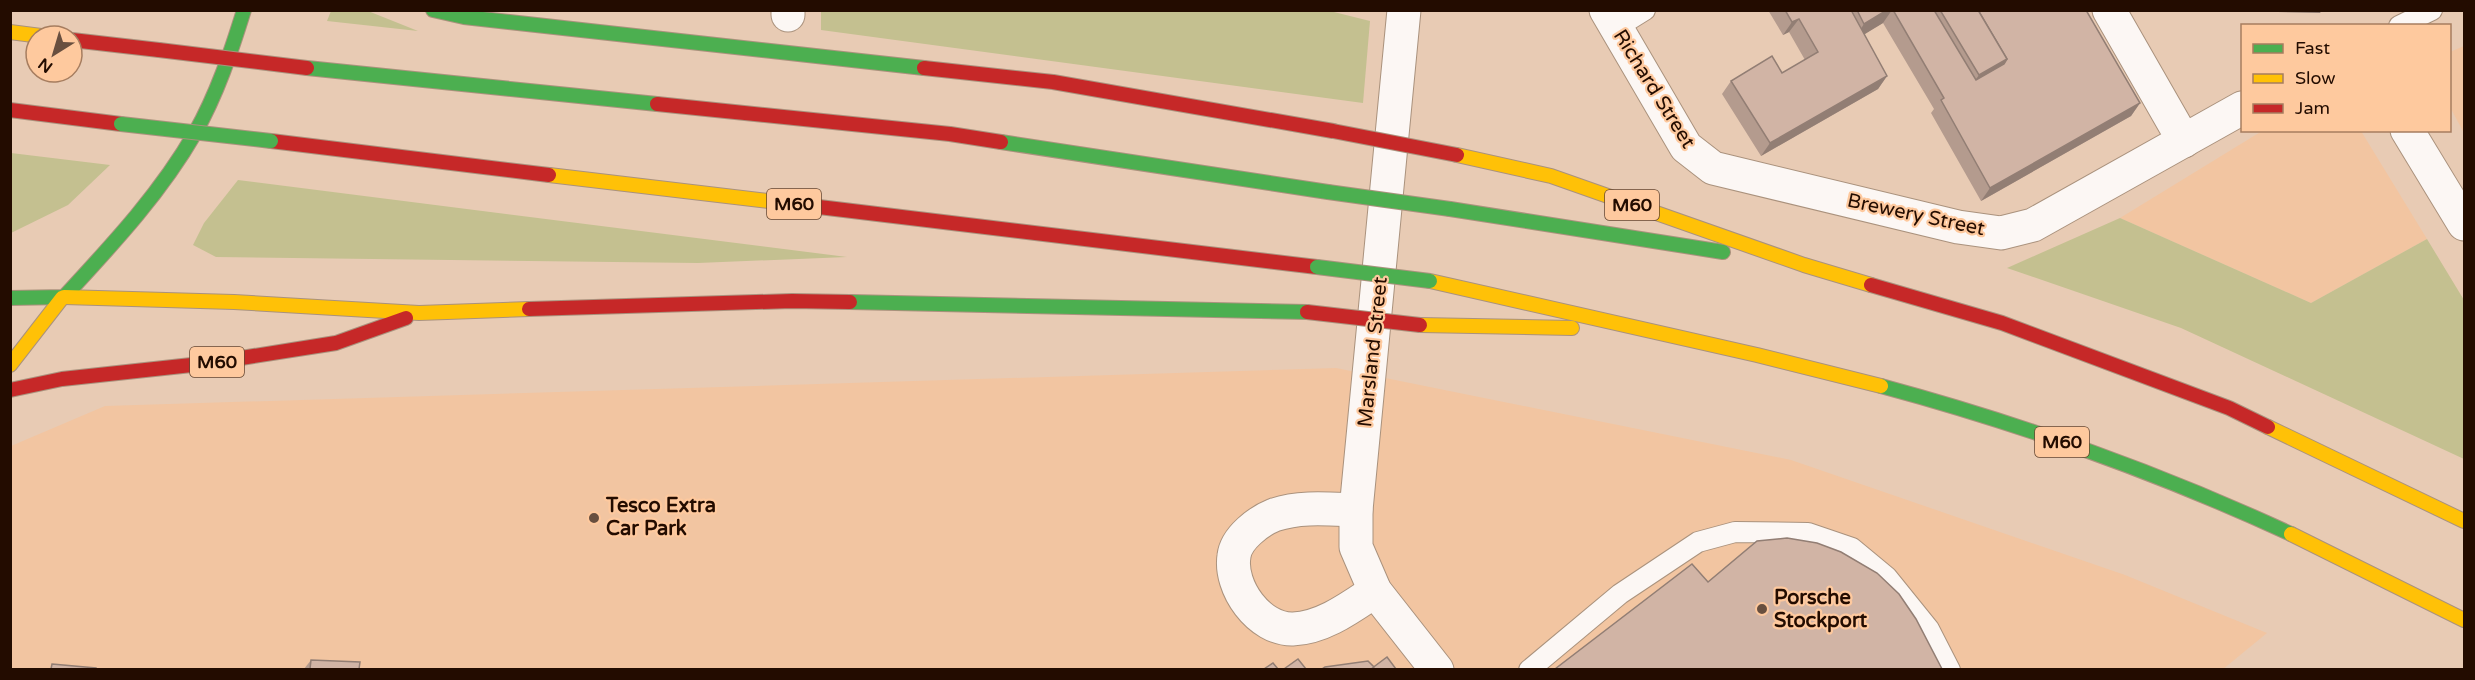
<svg xmlns="http://www.w3.org/2000/svg" width="2475" height="680" font-family="'Varela Round',sans-serif">
	<style>
		.built { fill: #f2c5a1 }
		.green { fill: #c4c090 }
		.lines { fill: none; stroke-linecap: round; stroke-linejoin: round }
		.lane-casing { stroke: #aa927d; stroke-width: 22 }
		.street-casing { stroke: #aa927d; stroke-width: 35 }
		.fast-casing { stroke: #aa927d; stroke-width: 16 }
		.slow-casing { stroke: #aa927d; stroke-width: 16 }
		.jam-casing { stroke: #aa927d; stroke-width: 16 }
		.lane { stroke: #fcf7f4; stroke-width: 20 }
		.street { stroke: #fcf7f4; stroke-width: 33 }
		.fast { stroke: #4caf50; stroke-width: 14 }
		.slow { stroke: #ffc107; stroke-width: 14 }
		.jam { stroke: #c62828; stroke-width: 14 }
		.fast-bridge-casing { stroke: #aa927d; stroke-width: 16; stroke-linecap: butt }
		.jam-bridge-casing { stroke: #aa927d; stroke-width: 16; stroke-linecap: butt }
		.fast-bridge { stroke: #4caf50; stroke-width: 14 }
		.jam-bridge { stroke: #c62828; stroke-width: 14 }
		.wall { fill: #b49b8e }
		.shaded-wall { fill: #927e74 }
		.building { fill: #d1b4a5; stroke: #927e74; stroke-width: 1.5 }
		.poi-dot { fill: #684f3f; stroke: #fec99e; stroke-width: 2 }
		.labels { text-anchor: middle; dominant-baseline: central; stroke-width: 4.5; stroke-linejoin: round; paint-order: stroke }
		.shield { fill: #fec99e; stroke: #65452f; stroke-width: 1.5 }
		.shield-label { font-size: 18px; font-weight: bold; fill: #230c00 }
		.street-label { font-size: 20px; fill: #230c00; stroke: #fec99e }
		.poi-label { font-size: 20px; font-weight: bold; fill: #230c00; stroke: #fec99e; text-anchor: start }
	</style>
	<rect width="100%" height="100%" fill="#e8cbb4"/>
	<!-- built -->
	<g class="built">
		<path d="M2464,46V133L2450,107V52Z"/>
		<path d="M2262,131H2361L2427,239L2311,303L2120,218Z"/>
		<path d="M1336,368L1791,460L2125,575L2267,633L2222,670H11V446L105,406Z"/>
	</g>
	<!-- green -->
	<g class="green">
		<path d="M331,11H368L418,31L327,21Z"/>
		<path d="M821,11L1334,12L1370,21L1363,103L821,30Z"/>
		<path d="M11,153L110,165L68,205L11,233Z"/>
		<path d="M238,180L847,257L698,263L216,257L193,245L204,223Z"/>
		<path d="M2120,218L2311,303L2427,239L2464,300V459L2181,328L2007,268Z"/>
	</g>
	<g class="lines">
		<defs>
			<g id="lane">
				<path d="M2399,26L2432,10"/>
				<path d="M1616,28L1645,10"/>
				<path d="M1529,670L1620,594L1698,542L1735,532L1808,533L1852,548L1887,577L1929,629L1950,670"/>
			</g>
			<g id="street">
				<path d="M1404,10L1356,510V547L1375,591L1437,670"/>
				<path d="M1606,10L1686,147L1713,168L1958,227L2001,233L2033,225L2242,108"/>
				<path d="M2109,10L2184,141"/>
				<path d="M788,15V10"/>
				<path d="M2407,130L2464,224"/>
				<path d="M1356,510C1329,509 1300,506 1274,515C1259,521 1236,538 1234,556C1229,587 1259,630 1293,629C1323,628 1351,607 1375,591"/>
			</g>
			<g id="fast">
				<path d="M433,10L464,17L924,68"/>
				<path d="M307,68L657,104"/>
				<path d="M1001,142L1328,192"/>
				<path d="M1450,209L1723,252"/>
				<path d="M10,298L64,297C111,246 160,194 195,133C217,94 231,52 244,10"/>
				<path d="M850,302L1307,312"/>
				<path d="M1881,386C2022,424 2159,473 2291,534"/>
			</g>
			<g id="slow">
				<path d="M10,32L41,36"/>
				<path d="M1457,155L1551,176L1804,265L1871,285"/>
				<path d="M549,175L819,207"/>
				<path d="M1430,281L1757,355L1881,386"/>
				<path d="M64,297L234,302L419,313L529,309"/>
				<path d="M1420,325L1572,328"/>
				<path d="M10,365L62,298"/>
				<path d="M2268,427L2464,521"/>
				<path d="M2291,534L2464,620"/>
			</g>
			<g id="jam">
				<path d="M72,40L159,50"/>
				<path d="M924,68L1053,82L1333,131"/>
				<path d="M657,104L950,134L1001,142"/>
				<path d="M10,110L121,124"/>
				<path d="M271,141L549,175"/>
				<path d="M819,207L1317,267"/>
				<path d="M1871,285L2002,323L2229,408L2268,427"/>
				<path d="M529,309L792,301L850,302"/>
				<path d="M10,390L62,379L210,363L336,343L406,318"/>
			</g>
		</defs>
		<!-- lane casing -->
		<use href="#lane" class="lane-casing"/>
		<!-- street casing -->
		<use href="#street" class="street-casing"/>
		<!-- fast casing -->
		<use href="#fast" class="fast-casing"/>
		<!-- slow casing -->
		<use href="#slow" class="slow-casing"/>
		<!-- jam casing -->
		<use href="#jam" class="jam-casing"/>
		<!-- lane -->
		<use href="#lane" class="lane"/>
		<!-- street -->
		<use href="#street" class="street"/>
		<!-- fast -->
		<use href="#fast" class="fast"/>
		<!-- slow -->
		<use href="#slow" class="slow"/>
		<!-- jam -->
		<use href="#jam" class="jam"/>
		<defs>
			<g id="fast-bridge">
				<path d="M121,124L271,141"/>
				<path d="M1328,192L1450,209"/>
				<path d="M1317,267L1430,281"/>
			</g>
			<g id="jam-bridge">
				<path d="M159,50L307,68"/>
				<path d="M1333,131L1457,155"/>
				<path d="M1307,312L1420,325"/>
			</g>
		</defs>
		<!-- fast-bridge casing -->
		<use href="#fast-bridge" class="fast-bridge-casing"/>
		<!-- jam-bridge casing -->
		<use href="#jam-bridge" class="jam-bridge-casing"/>
		<!-- fast-bridge -->
		<use href="#fast-bridge" class="fast-bridge"/>
		<!-- jam-bridge -->
		<use href="#jam-bridge" class="jam-bridge"/>
	</g>
	<!-- wall -->
	<g class="wall">
		<path d="M1768,10H2086L2140,103L2131,116L1981,201L1931,113L1934,109L1883,23L1864,34L1887,76L1878,89L1761,156L1722,94L1731,81L1782,73L1805,60L1789,32L1783,35Z"/>
		<path d="M311,660L359,669H304Z"/>
	</g>
	<!-- shaded-wall -->
	<g class="shaded-wall">
		<path d="M1887,10H1892L1883,23L1852,42L1864,24Z"/>
		<path d="M2192,10H2322L2320,13Z"/>
		<path d="M1799,19L1789,32L1783,35L1792,22Z"/>
		<path d="M2007,59L1995,77L1966,93L1979,75Z"/>
		<path d="M1887,76L1878,89L1761,156L1770,143Z"/>
		<path d="M2140,103L2131,116L1981,201L1990,188Z"/>
	</g>
	<!-- building -->
	<g class="building">
		<path d="M1785,10H1851L1887,76L1770,143L1731,81L1772,56L1782,73L1818,52L1799,19L1792,22Z"/>
		<path d="M1857,10H1887L1864,24Z"/>
		<path d="M1893,10H1934L1976,80L2004,64L2007,59L1978,10H2086L2140,103L1990,188L1941,100L1944,98Z"/>
		<path d="M1940,10H1978L2007,59L1979,75Z"/>
		<path d="M1787,538L1817,543L1841,552L1877,573L1899,594L1916,619L1942,669H1555L1692,564L1708,582L1757,541Z"/>
		<path d="M1387,657L1396,669H1371Z"/>
		<path d="M1298,659L1306,669H1284Z"/>
		<path d="M311,660L360,662L359,669H310Z"/>
		<path d="M1368,661L1374,667L1371,669H1322L1325,667Z"/>
		<path d="M1273,663L1278,669H1264Z"/>
		<path d="M52,664L96,668V669H51Z"/>
	</g>
	<!-- markers -->
	<g class="poi-dot">
		<circle cx="594" cy="518" r="6"/>
		<circle cx="1762" cy="609" r="6"/>
	</g>
	<g class="labels">
		<!-- shield labels -->
		<g class="shield">
			<rect x="767" y="189" width="54" height="30" rx="4.5"/>
			<rect x="1605" y="190" width="54" height="30" rx="4.5"/>
			<rect x="190" y="347" width="54" height="30" rx="4.5"/>
			<rect x="2035" y="427" width="54" height="30" rx="4.5"/>
		</g>
		<g class="shield-label">
			<text x="794" y="204">M60</text>
			<text x="1632" y="205">M60</text>
			<text x="217" y="362">M60</text>
			<text x="2062" y="442">M60</text>
		</g>
		<!-- street labels -->
		<g class="street-label">
			<text transform="translate(1654 89) rotate(58)">Richard Street</text>
			<text transform="translate(1916 215) rotate(12)">Brewery Street</text>
			<text transform="translate(1373 352) rotate(-84)">Marsland Street</text>
		</g>
		<!-- poi labels -->
		<g class="poi-label">
			<text x="606" y="506">Tesco Extra<tspan x="606" dy="23">Car Park</tspan></text>
			<text x="1774" y="598">Porsche<tspan x="1774" dy="23">Stockport</tspan></text>
		</g>
	</g>
	<!-- border -->
	<rect width="2475" height="680" fill="none" stroke="#230c00" stroke-width="24"/>
	<!-- legend -->
	<rect x="2241" y="24" width="210" height="108" fill="#fec99e" stroke="#a67d5f" stroke-width="1.5"/>
	<rect x="2253" y="44" width="30" height="9" fill="#4caf50" stroke="#a67d5f" stroke-width="1.5"/>
	<text x="2295" y="54" font-size="18" fill="#230c00">Fast</text>
	<rect x="2253" y="74" width="30" height="9" fill="#ffc107" stroke="#a67d5f" stroke-width="1.5"/>
	<text x="2295" y="84" font-size="18" fill="#230c00">Slow</text>
	<rect x="2253" y="104" width="30" height="9" fill="#c62828" stroke="#a67d5f" stroke-width="1.5"/>
	<text x="2295" y="114" font-size="18" fill="#230c00">Jam</text>
	<!-- north arrow -->
	<g transform="translate(54 54) rotate(217)"><circle r="28" fill="#fec99e" stroke="#a67d5f" stroke-width="1.5"/>
	<path d="M0-4.5L10 22L0 15L-10 22Z" fill="#684f3f"/>
	<text y="-9" font-size="16" font-weight="bold" text-anchor="middle" fill="#230c00">N</text>
	</g>
</svg>
